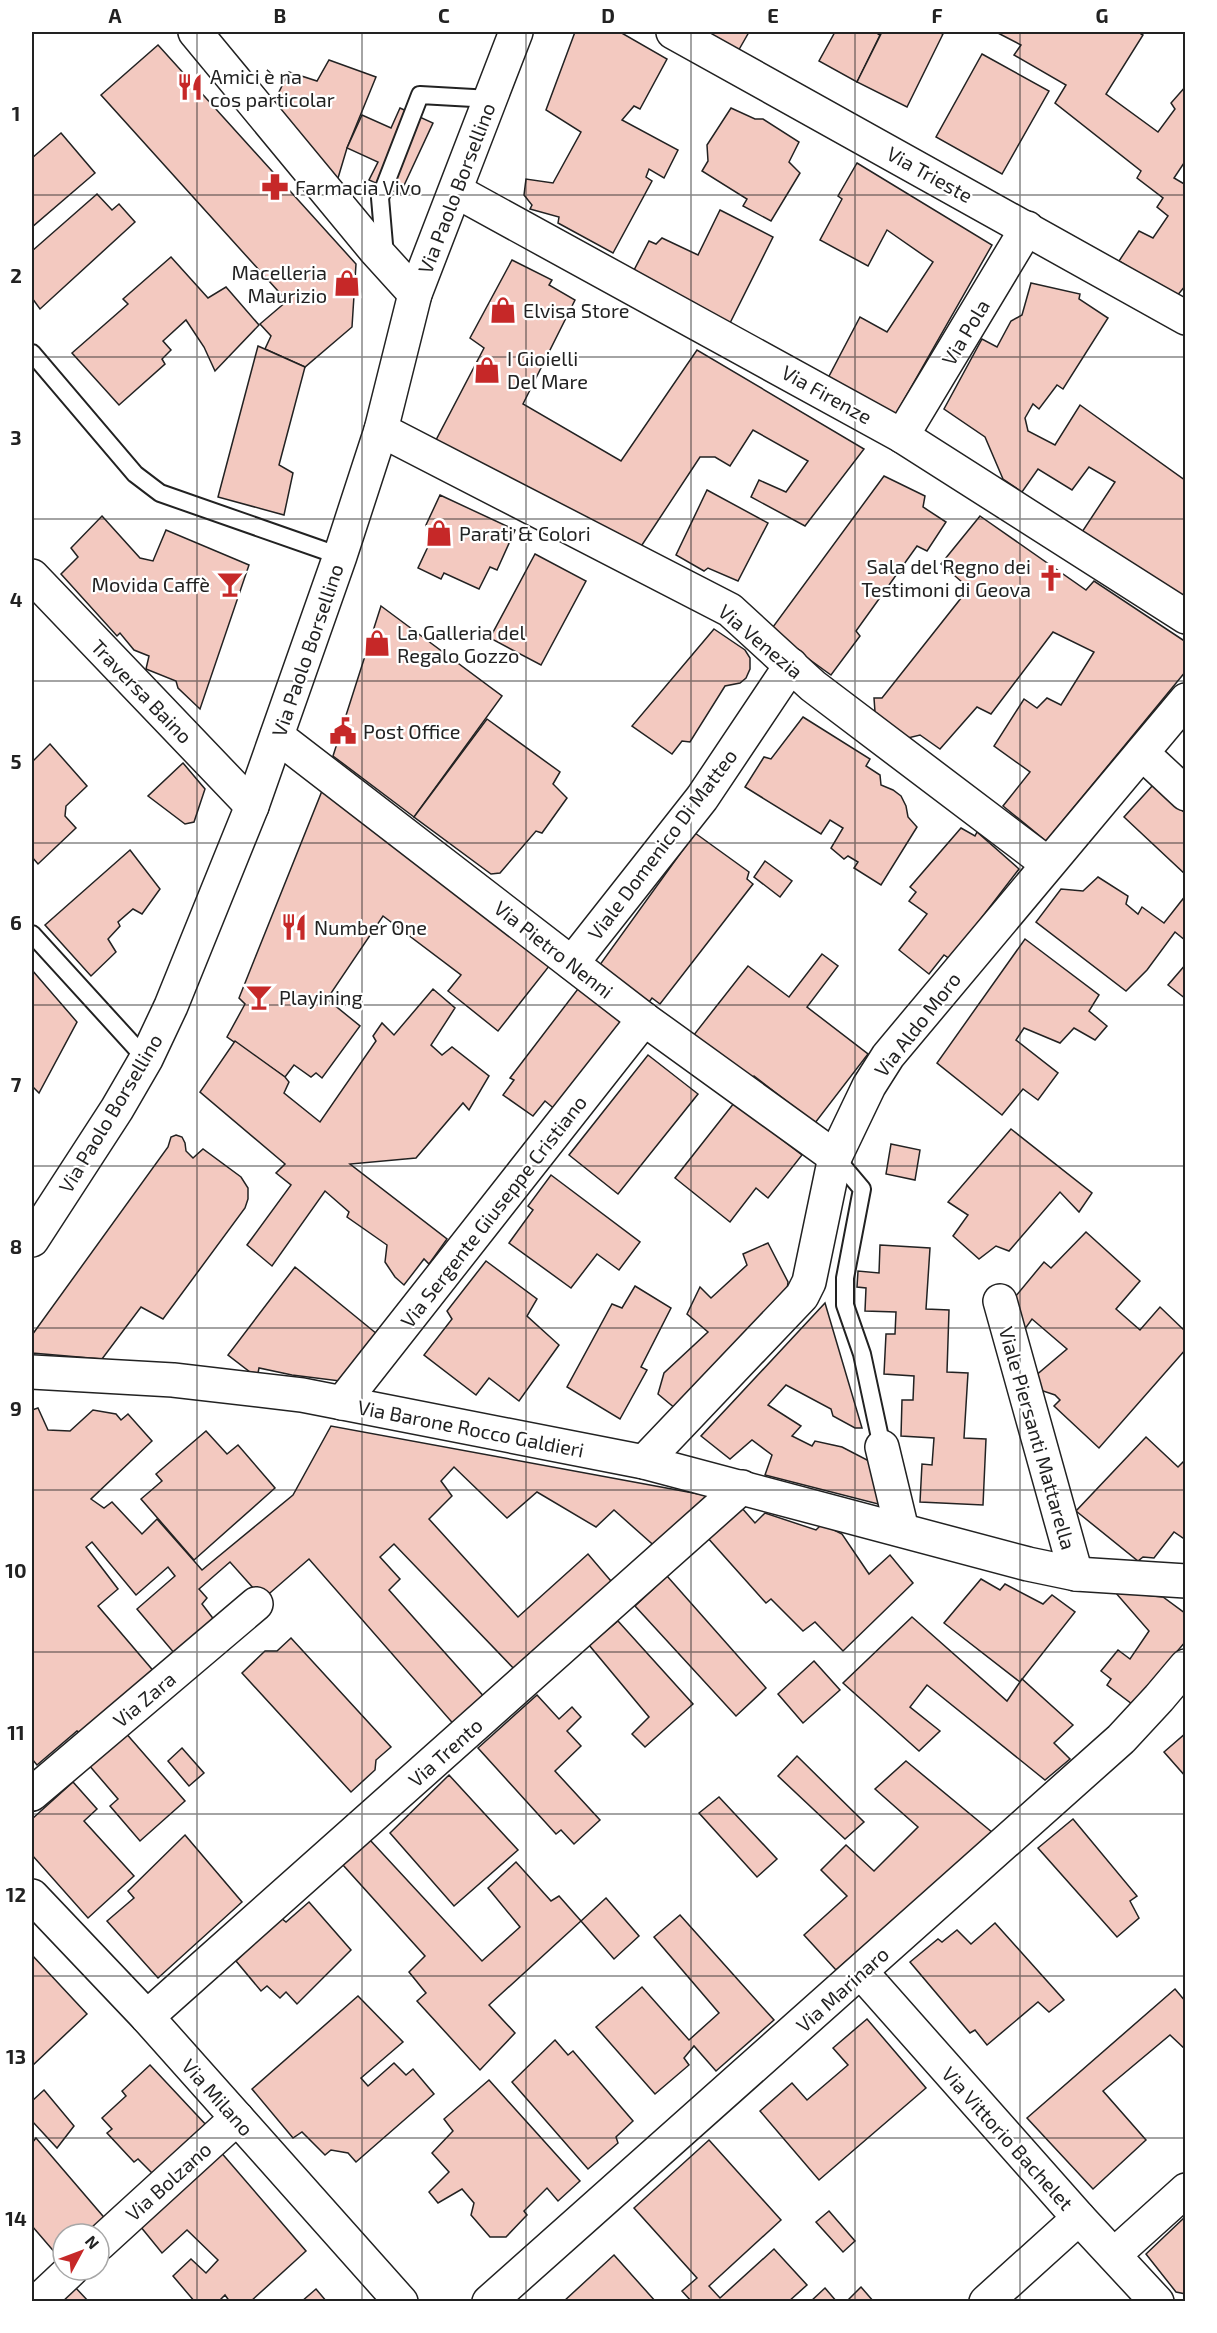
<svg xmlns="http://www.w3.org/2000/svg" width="1217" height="2333" font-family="'Exo 2',sans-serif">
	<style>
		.building { fill: #f3c9c0; stroke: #222; stroke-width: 1.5 }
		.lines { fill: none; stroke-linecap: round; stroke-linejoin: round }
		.service-casing { stroke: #222; stroke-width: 20 }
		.minor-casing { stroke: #222; stroke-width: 36 }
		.tertiary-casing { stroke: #222; stroke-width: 36 }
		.service { stroke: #fff; stroke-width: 16 }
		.minor { stroke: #fff; stroke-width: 33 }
		.tertiary { stroke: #fff; stroke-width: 33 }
		.grid { fill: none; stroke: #222; stroke-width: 1.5; stroke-opacity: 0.55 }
		.labels { text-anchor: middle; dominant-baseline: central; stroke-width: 4.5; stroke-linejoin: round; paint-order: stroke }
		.poi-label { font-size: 20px; fill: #222; stroke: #fff; text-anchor: start }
		.street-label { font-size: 20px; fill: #222; stroke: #fff }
		.neatline { fill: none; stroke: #222; stroke-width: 2 }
		.grid-label { font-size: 20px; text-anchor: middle; font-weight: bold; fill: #222 }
	</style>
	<rect width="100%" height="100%" fill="#fff"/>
	<!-- building -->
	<g class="building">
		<path d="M575,32H620L667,59L640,109L634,106L622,120L678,150L664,178L649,169L646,177L652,181L613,253L558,223L559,217L530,209L532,205L524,195L526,179L553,183L581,132L546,110Z"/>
		<path d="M699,32H749L737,53Z"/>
		<path d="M835,32H875L880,35L857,82L819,61Z"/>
		<path d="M882,32H938L943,34L907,107L857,82Z"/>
		<path d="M996,32H1138L1143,35L1106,94L1158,132L1175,109L1171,103L1186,86V160L1174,178L1186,185V285L1176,297L1119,261L1139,231L1153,238L1168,216L1157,207L1163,198L1137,178L1141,171L1055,103L1066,85L1014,55L1021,45Z"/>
		<path d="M158,45L356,264L352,327L305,367L265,349L271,336L260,324L287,301L101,95Z"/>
		<path d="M982,54L1049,91L1002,174L936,137Z"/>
		<path d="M329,60L376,77L347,148L338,178L330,176L274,102L289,72L317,81Z"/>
		<path d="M400,108L433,123L400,194L369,180L378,162L347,148L362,115L391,128Z"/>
		<path d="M731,108L755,119H763L799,142L789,162L800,173L771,221L743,206L747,199L702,171L708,161L707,145Z"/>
		<path d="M61,133L95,173L32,227V158Z"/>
		<path d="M857,163L992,245L893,419L826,382L860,317L887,332L933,262L887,230L868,266L820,240L842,199L838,196Z"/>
		<path d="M97,194L112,210L119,204L135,222L40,309L32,298V251Z"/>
		<path d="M720,210L773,237L728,327L631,276L649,241L656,244L662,238L698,255Z"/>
		<path d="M171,257L208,298L226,287L259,325L215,371L204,347L186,320L163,341L171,350L162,359L165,364L119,405L72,353L128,304L123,299Z"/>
		<path d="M512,260L552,280L549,285L575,300L523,404L621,461L697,350L864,449L805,526L751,497L759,480L786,492L808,461L753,430L730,466L715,457H700L640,548L435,442L484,348L470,338Z"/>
		<path d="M1031,283L1080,294L1079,299L1108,318L1063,389L1057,385L1039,409L1033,404L1025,418L1028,431L1055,445L1080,405L1186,481V601L1082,532L1115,482L1089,467L1072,490L1038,469L1022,492L1003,479L985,437L944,409L982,339L997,347L1011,321L1022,315Z"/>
		<path d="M258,346L305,367L279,465L293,473L284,515L218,497Z"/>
		<path d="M884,476L925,496L923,507L946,522L927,551L917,546L856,631L860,636L831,675L770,631Z"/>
		<path d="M707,490L768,523L738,581L708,568L704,571L676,555Z"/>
		<path d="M440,495L515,530L497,570L490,567L479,589L444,573L441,579L418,568L432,538L426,525Z"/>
		<path d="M102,516L140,558L153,561L166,530L249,565L200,709L178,688L176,681L146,669L149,656L134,650L120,633L117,636L61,574L78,557L71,548Z"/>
		<path d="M980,516L1086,590L1094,581L1186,642V671L1046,841L1003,806L1030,772L994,746L1024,699L1037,708L1047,698L1061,705L1094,652L1053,632L991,714L977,707L940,749L920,735L908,738L875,712L874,698H882L969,588L941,564Z"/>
		<path d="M535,554L586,581L541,665L490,638Z"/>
		<path d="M381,606L502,696L414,817L333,756Z"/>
		<path d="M714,629L745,650L750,658V669L746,678L740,683L725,686L690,742L682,741L672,754L632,726Z"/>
		<path d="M803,717L870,759L866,766L880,775L881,785L893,790L901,796L906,806L908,817L917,827L881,885L854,868L858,862L848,856L844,859L831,848L843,828L830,820L821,834L745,787L764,757L771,759Z"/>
		<path d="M487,719L560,772L553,784L567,798L542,833L536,831L500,873L491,874L414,817Z"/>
		<path d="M50,744L87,786L66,806L65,816L76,828L38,864L32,857V762Z"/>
		<path d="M183,763L205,789L194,822L185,824L148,796Z"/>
		<path d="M1153,785L1186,814V875L1124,817Z"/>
		<path d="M322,791L550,965L498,1031L448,991L461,975L383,916L327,999L360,1026L322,1078L316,1073L311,1077L294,1065L285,1077L227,1037L245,1004L239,998Z"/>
		<path d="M961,828L975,836L977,832L1019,869L950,959L944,955L929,974L899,950L927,914L909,901L916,892L910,887Z"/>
		<path d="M695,833L749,872L747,879L753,884L660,1004L652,998L647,1005L599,966Z"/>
		<path d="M130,850L160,889L142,914L133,909L118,922L120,926L108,939L116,952L91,976L45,925Z"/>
		<path d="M765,861L792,881L780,897L754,877Z"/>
		<path d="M1098,877L1128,896L1126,904L1138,914L1142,907L1164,923L1186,895V941L1175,932L1147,970L1126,991L1036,922L1061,889L1083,891Z"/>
		<path d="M1025,939L1099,995L1089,1011L1107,1026L1095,1040L1074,1028L1060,1043L1024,1028L1016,1040L1058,1073L1038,1100L1023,1089L1002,1115L937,1063Z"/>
		<path d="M822,954L838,966L807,1007L868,1054L815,1123L754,1076L750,1081L693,1036L748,966L789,997Z"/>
		<path d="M1186,964V999L1168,985Z"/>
		<path d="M32,970L77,1022L39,1093L33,1087L32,1089Z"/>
		<path d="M581,985L626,1020L557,1111L545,1101L533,1116L503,1095L514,1080L510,1078Z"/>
		<path d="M433,989L455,1008L431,1045L442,1055L452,1047L489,1076L469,1110L463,1103L416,1158L350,1164L447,1239L429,1264L424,1259L404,1285L395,1277L385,1262L387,1245L347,1217L349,1212L325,1191L272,1266L247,1245L291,1185L276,1173L285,1164L200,1092L235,1041L285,1077L289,1082L284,1093L320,1122L376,1041L373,1036L382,1023L394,1035Z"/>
		<path d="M648,1055L698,1094L618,1194L569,1155Z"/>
		<path d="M734,1103L802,1155L768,1198L756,1188L730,1222L675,1178Z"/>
		<path d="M1011,1129L1092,1193L1079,1212L1060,1192L1009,1251L996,1246L979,1259L953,1236L968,1215L948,1202Z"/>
		<path d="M176,1135L182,1137L185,1143L186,1151L193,1158L203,1149L241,1177L248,1188V1199L245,1208L163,1319L141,1307L102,1359L32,1353V1335L168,1147L171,1137Z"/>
		<path d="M891,1144L920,1150L915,1180L886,1174Z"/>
		<path d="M551,1175L640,1242L619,1270L597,1254L571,1288L509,1243L533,1210L528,1206Z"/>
		<path d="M1086,1232L1140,1281L1116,1309L1140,1330L1160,1307L1186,1332V1349L1099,1448L1054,1406L1060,1400L1055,1395L1040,1390L1034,1377L1067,1349L1032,1319L1022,1333L1011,1302L1044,1262L1051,1268Z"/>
		<path d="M768,1243L788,1282L786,1298L682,1414L658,1394L664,1373L708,1332L687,1314L700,1287L711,1298L747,1265L743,1254Z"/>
		<path d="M880,1245L930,1248L926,1309L949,1310L947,1372L968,1373L964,1438L986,1439L983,1505L920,1502L922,1464L932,1465L934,1438L901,1436L902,1400H913L914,1376L884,1374L886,1334H895L896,1312L865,1311L866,1288L857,1287L858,1271L879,1273Z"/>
		<path d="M486,1261L537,1299L527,1316L559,1345L519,1401L489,1378L476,1395L424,1355L452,1319L447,1311Z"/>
		<path d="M295,1267L377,1334L340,1381L292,1375L259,1368L258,1373L250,1372L228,1355Z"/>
		<path d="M635,1286L671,1308L641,1367L647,1370L620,1419L567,1387L612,1304L622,1308Z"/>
		<path d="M825,1303L862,1428H855L833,1416L831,1409L786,1385L768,1405L801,1426L792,1436L812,1446L815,1441L842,1447L871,1462L882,1505L765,1475L772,1455L752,1440L730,1459L701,1436Z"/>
		<path d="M38,1408L48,1430L70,1431L93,1410L116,1414L121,1420L128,1414L152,1441L91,1499L104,1508L112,1502L142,1534L157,1519L202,1570L293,1495L331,1426L715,1497L659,1550L614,1510L596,1527L537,1492L507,1518L454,1467L441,1481L452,1496L429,1519L518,1617L588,1554L616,1587L519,1674L394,1544L380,1557L400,1579L389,1590L487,1700L457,1728L309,1559L263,1599L230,1562L199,1589L207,1598L202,1604L215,1621L175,1654L137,1609L175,1576L168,1567L136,1595L92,1542L86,1547L118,1589L98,1606L156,1674L87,1737L77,1731L37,1765L32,1759V1410Z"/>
		<path d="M206,1431L227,1454L238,1445L275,1488L194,1560L141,1499L162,1481L156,1474Z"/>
		<path d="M1146,1437L1178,1467L1186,1459V1540L1174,1532L1154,1558L1143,1557L1138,1561L1076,1511Z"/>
		<path d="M741,1507L755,1523L765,1513L816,1530L822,1524L842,1534L869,1574L890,1555L913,1583L843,1651L815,1622L803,1631L771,1599L766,1603L707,1537Z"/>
		<path d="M667,1576L766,1688L736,1716L635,1606Z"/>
		<path d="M981,1579L1000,1590L1005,1584L1043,1604L1052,1595L1075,1612L1020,1682L944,1623Z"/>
		<path d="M1115,1592L1163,1597L1186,1614V1641L1132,1704L1107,1685L1111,1679L1101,1671L1118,1650L1130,1659L1149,1631Z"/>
		<path d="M912,1617L1007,1701L1022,1679L1073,1725L1054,1743L1070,1759L1045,1780L927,1685L910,1707L940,1731L919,1751L843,1683Z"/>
		<path d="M618,1621L693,1704L645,1747L632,1734L649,1717L589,1645Z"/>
		<path d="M291,1638L391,1747L376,1760L375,1770L351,1792L242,1673L265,1651H277Z"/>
		<path d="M814,1661L840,1690L803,1723L778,1694Z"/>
		<path d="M537,1695L559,1719L572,1707L581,1717L567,1731L581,1746L555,1771L600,1820L574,1844L561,1830L556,1834L478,1748Z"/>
		<path d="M124,1731L185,1801L140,1841L110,1806L118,1799L88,1764Z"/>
		<path d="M1186,1733V1777L1164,1752Z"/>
		<path d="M182,1748L204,1773L189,1786L168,1761Z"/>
		<path d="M797,1756L864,1822L845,1839L778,1776Z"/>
		<path d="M906,1761L993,1833L836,1970L804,1935L847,1896L821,1870L846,1845L874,1871L918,1827L875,1789Z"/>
		<path d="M449,1775L518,1850L454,1906L390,1833Z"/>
		<path d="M73,1782L97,1809L84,1821L134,1876L88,1918L32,1855V1819Z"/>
		<path d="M719,1797L777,1859L757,1877L699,1813Z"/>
		<path d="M1073,1819L1137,1896L1130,1901L1139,1918L1117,1937L1038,1848Z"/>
		<path d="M185,1835L242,1902L158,1978L107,1921L134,1898L128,1891Z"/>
		<path d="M370,1840L482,1961L520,1927L488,1888L516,1862L551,1901L559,1896L581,1921L489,2005L515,2033L480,2070L417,2001L426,1993L409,1972L425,1956L343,1865Z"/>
		<path d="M606,1898L639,1936L614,1959L581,1921Z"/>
		<path d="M309,1902L351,1950L297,2004L286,1992L280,1998L267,1986L261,1991L236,1961L281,1918L286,1922Z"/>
		<path d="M680,1915L774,2020L716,2071L694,2046L684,2058L689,2065L655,2094L596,2027L642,1987L689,2040L719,2013L654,1937Z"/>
		<path d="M995,1923L1064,2000L1049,2012L1038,2002L987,2045L975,2030L970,2033L910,1962L938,1939L942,1942L957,1930L971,1944Z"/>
		<path d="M32,1955L87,2014L32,2066Z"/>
		<path d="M1175,1989L1186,2002V2050L1170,2035L1103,2091L1146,2140L1093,2189L1027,2118Z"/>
		<path d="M358,1996L403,2042L361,2078L368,2086L394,2063L406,2075L413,2069L434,2094L356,2162L348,2153L331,2150L325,2155L302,2132L293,2138L252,2089Z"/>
		<path d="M867,2019L926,2088L819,2180L760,2111L792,2083L807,2100L848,2065L833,2048Z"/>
		<path d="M555,2040L568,2055L573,2051L633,2121L616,2137L618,2143L588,2169L512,2082Z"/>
		<path d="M150,2065L208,2127L155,2176L138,2159L134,2162L107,2133L112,2129L102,2118L126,2096L122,2091Z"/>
		<path d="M489,2080L580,2181L558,2201L547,2188L524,2211L527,2215L506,2237H490L471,2215L474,2203L462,2189L438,2203L429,2192L449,2172L432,2153L453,2131L444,2119Z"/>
		<path d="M44,2090L74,2126L57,2148L32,2121V2101Z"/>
		<path d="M36,2138L108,2222L94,2234H63V2262L32,2226V2143Z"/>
		<path d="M709,2140L781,2220L709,2286L720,2298L774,2249L807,2285L788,2302H692L682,2291L697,2278L634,2208Z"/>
		<path d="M219,2150L306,2251L250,2302H230L225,2295L218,2302H195L173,2276L191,2259L206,2273L218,2260L187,2230L162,2253L136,2221Z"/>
		<path d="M829,2211L855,2241L843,2252L816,2222Z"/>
		<path d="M1186,2216V2294L1176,2292L1146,2254Z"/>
		<path d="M614,2255L656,2302H563Z"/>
		<path d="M74,2286L89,2302H60Z"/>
		<path d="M861,2287L874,2302H846Z"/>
		<path d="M825,2288L837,2302H810Z"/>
		<path d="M316,2289L327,2302H301Z"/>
	</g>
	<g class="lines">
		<defs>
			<g id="service">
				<path d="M385,256L380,198L420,95L491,99"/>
				<path d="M32,353L135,474L160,493L340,556"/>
				<path d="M32,934L146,1059"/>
				<path d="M835,1157L862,1189L845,1278V1305L862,1354L882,1447"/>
			</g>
			<g id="minor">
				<path d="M195,32L376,251L415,294"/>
				<path d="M673,32L1186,318"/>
				<path d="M456,191L902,436L1186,617"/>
				<path d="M381,430L730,610L813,686L1048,864"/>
				<path d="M902,436L1027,228"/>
				<path d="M32,576L252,806"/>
				<path d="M277,736L644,1019L835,1157"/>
				<path d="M1142,753L1186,794"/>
				<path d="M572,963L702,798L791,665"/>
				<path d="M1000,1301L1076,1574"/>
				<path d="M32,1372L173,1380L302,1395L644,1462L1028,1564L1076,1574L1186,1581"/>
				<path d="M342,1403L644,1019"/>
				<path d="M882,1447L902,1530"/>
				<path d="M644,1462L802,1296L809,1282L835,1157L869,1086L888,1056L1186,700"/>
				<path d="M32,1794L256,1604"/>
				<path d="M32,1896L147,2017L401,2302"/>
				<path d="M861,1972L1079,2218L1157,2302"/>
				<path d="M147,2017L742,1487"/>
				<path d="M99,2244L237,2118"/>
				<path d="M1114,2255L1186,2190"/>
				<path d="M37,2302L71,2270"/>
				<path d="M489,2302L1121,1739L1159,1698L1186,1666"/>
				<path d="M986,2302L1079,2218"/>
			</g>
			<path id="tertiary" d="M32,1240L117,1109L146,1059L171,1006L252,806L340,556L381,430L415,294L516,32"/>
		</defs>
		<!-- service casing -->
		<use href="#service" class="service-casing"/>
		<!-- minor casing -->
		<use href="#minor" class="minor-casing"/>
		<!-- tertiary casing -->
		<use href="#tertiary" class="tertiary-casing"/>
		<!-- service -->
		<use href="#service" class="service"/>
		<!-- minor -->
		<use href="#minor" class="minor"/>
		<!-- tertiary -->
		<use href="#tertiary" class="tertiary"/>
	</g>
	<!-- grid -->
	<path class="grid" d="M197,32V2302M362,32V2302M526,32V2302M691,32V2302M855,32V2302M1020,32V2302M32,195H1186M32,357H1186M32,519H1186M32,681H1186M32,843H1186M32,1005H1186M32,1166H1186M32,1328H1186M32,1490H1186M32,1652H1186M32,1814H1186M32,1976H1186M32,2138H1186"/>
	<!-- icons -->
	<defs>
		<symbol id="restaurant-bare" viewBox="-9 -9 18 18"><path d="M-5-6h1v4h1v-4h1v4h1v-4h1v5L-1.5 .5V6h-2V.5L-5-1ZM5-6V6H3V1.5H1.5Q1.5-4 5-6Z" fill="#c62828" stroke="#fff" stroke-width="2.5" paint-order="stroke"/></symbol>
		<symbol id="pharmacy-bare" viewBox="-9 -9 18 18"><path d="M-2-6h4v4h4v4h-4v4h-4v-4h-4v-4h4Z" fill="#c62828" stroke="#fff" stroke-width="2.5" paint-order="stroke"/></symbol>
		<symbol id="shop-bare" viewBox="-9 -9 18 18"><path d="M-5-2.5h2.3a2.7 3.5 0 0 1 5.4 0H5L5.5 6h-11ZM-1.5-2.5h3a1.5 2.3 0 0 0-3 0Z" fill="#c62828" stroke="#fff" stroke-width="2.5" paint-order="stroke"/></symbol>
		<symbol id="church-bare" viewBox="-9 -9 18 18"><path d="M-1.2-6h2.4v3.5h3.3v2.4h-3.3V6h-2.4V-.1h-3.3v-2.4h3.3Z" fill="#c62828" stroke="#fff" stroke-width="2.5" paint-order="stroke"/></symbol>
		<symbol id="bar-bare" viewBox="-9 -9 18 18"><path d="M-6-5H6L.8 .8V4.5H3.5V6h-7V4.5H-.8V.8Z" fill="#c62828" stroke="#fff" stroke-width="2.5" paint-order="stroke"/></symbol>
		<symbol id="civic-bare" viewBox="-9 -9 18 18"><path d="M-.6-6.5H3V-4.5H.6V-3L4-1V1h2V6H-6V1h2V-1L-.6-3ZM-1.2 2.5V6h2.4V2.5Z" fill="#c62828" stroke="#fff" stroke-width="2.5" paint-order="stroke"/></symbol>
	</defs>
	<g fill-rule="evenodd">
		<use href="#restaurant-bare" x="171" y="68" width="38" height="38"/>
		<use href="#pharmacy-bare" x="256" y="168" width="38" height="38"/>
		<use href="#shop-bare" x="328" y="264" width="38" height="38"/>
		<use href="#shop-bare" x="484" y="291" width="38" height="38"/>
		<use href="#shop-bare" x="468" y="351" width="38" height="38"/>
		<use href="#shop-bare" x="420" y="514" width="38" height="38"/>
		<use href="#church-bare" x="1032" y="559" width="38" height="38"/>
		<use href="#bar-bare" x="211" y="565" width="38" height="38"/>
		<use href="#shop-bare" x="358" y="624" width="38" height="38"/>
		<use href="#civic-bare" x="324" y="712" width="38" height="38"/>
		<use href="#restaurant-bare" x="275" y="908" width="38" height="38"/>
		<use href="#bar-bare" x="240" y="978" width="38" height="38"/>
	</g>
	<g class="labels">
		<!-- poi labels -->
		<g class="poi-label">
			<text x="210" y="76">Amici è na<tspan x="210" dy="23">cos particolar</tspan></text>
			<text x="295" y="187">Farmacia Vivo</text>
			<text x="327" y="272" text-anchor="end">Macelleria<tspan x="327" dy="23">Maurizio</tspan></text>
			<text x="523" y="310">Elvisa Store</text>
			<text x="507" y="358">I Gioielli<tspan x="507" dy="23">Del Mare</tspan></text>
			<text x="459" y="533">Parati &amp; Colori</text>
			<text x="1031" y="566" text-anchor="end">Sala del Regno dei<tspan x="1031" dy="23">Testimoni di Geova</tspan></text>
			<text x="210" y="584" text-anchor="end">Movida Caffè</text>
			<text x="397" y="632">La Galleria del<tspan x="397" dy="23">Regalo Gozzo</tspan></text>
			<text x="363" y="731">Post Office</text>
			<text x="314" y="927">Number One</text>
			<text x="279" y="997">Playining</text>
		</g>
		<!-- street labels -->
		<g class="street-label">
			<text transform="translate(930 174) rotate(29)">Via Trieste</text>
			<text transform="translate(456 188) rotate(-69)">Via Paolo Borsellino</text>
			<text transform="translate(965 332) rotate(-59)">Via Pola</text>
			<text transform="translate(827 394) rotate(29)">Via Firenze</text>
			<text transform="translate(761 641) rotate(40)">Via Venezia</text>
			<text transform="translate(307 650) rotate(-71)">Via Paolo Borsellino</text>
			<text transform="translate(142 691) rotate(46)">Traversa Baino</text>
			<text transform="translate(662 844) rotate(-53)">Viale Domenico Di Matteo</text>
			<text transform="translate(554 949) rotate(38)">Via Pietro Nenni</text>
			<text transform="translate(917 1024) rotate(-52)">Via Aldo Moro</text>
			<text transform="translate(110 1113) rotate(-59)">Via Paolo Borsellino</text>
			<text transform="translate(493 1211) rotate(-52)">Via Sergente Giuseppe Cristiano</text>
			<text transform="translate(471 1428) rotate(11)">Via Barone Rocco Galdieri</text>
			<text transform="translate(1038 1438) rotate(74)">Viale Piersanti Mattarella</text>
			<text transform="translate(144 1699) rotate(-40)">Via Zara</text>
			<text transform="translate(445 1752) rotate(-42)">Via Trento</text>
			<text transform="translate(842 1989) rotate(-42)">Via Marinaro</text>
			<text transform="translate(218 2097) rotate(48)">Via Milano</text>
			<text transform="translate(1008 2138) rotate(48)">Via Vittorio Bachelet</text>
			<text transform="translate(168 2181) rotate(-42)">Via Bolzano</text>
		</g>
	</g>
	<!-- border -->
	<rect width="1217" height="2333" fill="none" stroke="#ffffff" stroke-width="66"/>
	<!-- north arrow -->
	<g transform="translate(81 2252) rotate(49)"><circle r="28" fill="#ffffff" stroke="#a7a7a7" stroke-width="1.5"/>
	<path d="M0-4.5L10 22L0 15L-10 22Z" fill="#c62828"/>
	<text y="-9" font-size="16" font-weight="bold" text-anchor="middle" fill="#222222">N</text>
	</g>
	<rect x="33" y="33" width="1151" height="2267" class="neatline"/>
	<g class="grid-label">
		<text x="115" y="23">A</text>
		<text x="280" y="23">B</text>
		<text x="444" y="23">C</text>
		<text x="608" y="23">D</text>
		<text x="773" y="23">E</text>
		<text x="937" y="23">F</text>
		<text x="1102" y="23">G</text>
		<text x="16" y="121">1</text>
		<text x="16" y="283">2</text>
		<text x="16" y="445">3</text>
		<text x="16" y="607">4</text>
		<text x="16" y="769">5</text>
		<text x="16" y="930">6</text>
		<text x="16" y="1092">7</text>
		<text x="16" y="1254">8</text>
		<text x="16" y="1416">9</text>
		<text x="16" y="1578">10</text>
		<text x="16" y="1740">11</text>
		<text x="16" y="1902">12</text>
		<text x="16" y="2064">13</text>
		<text x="16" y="2226">14</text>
	</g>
</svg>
